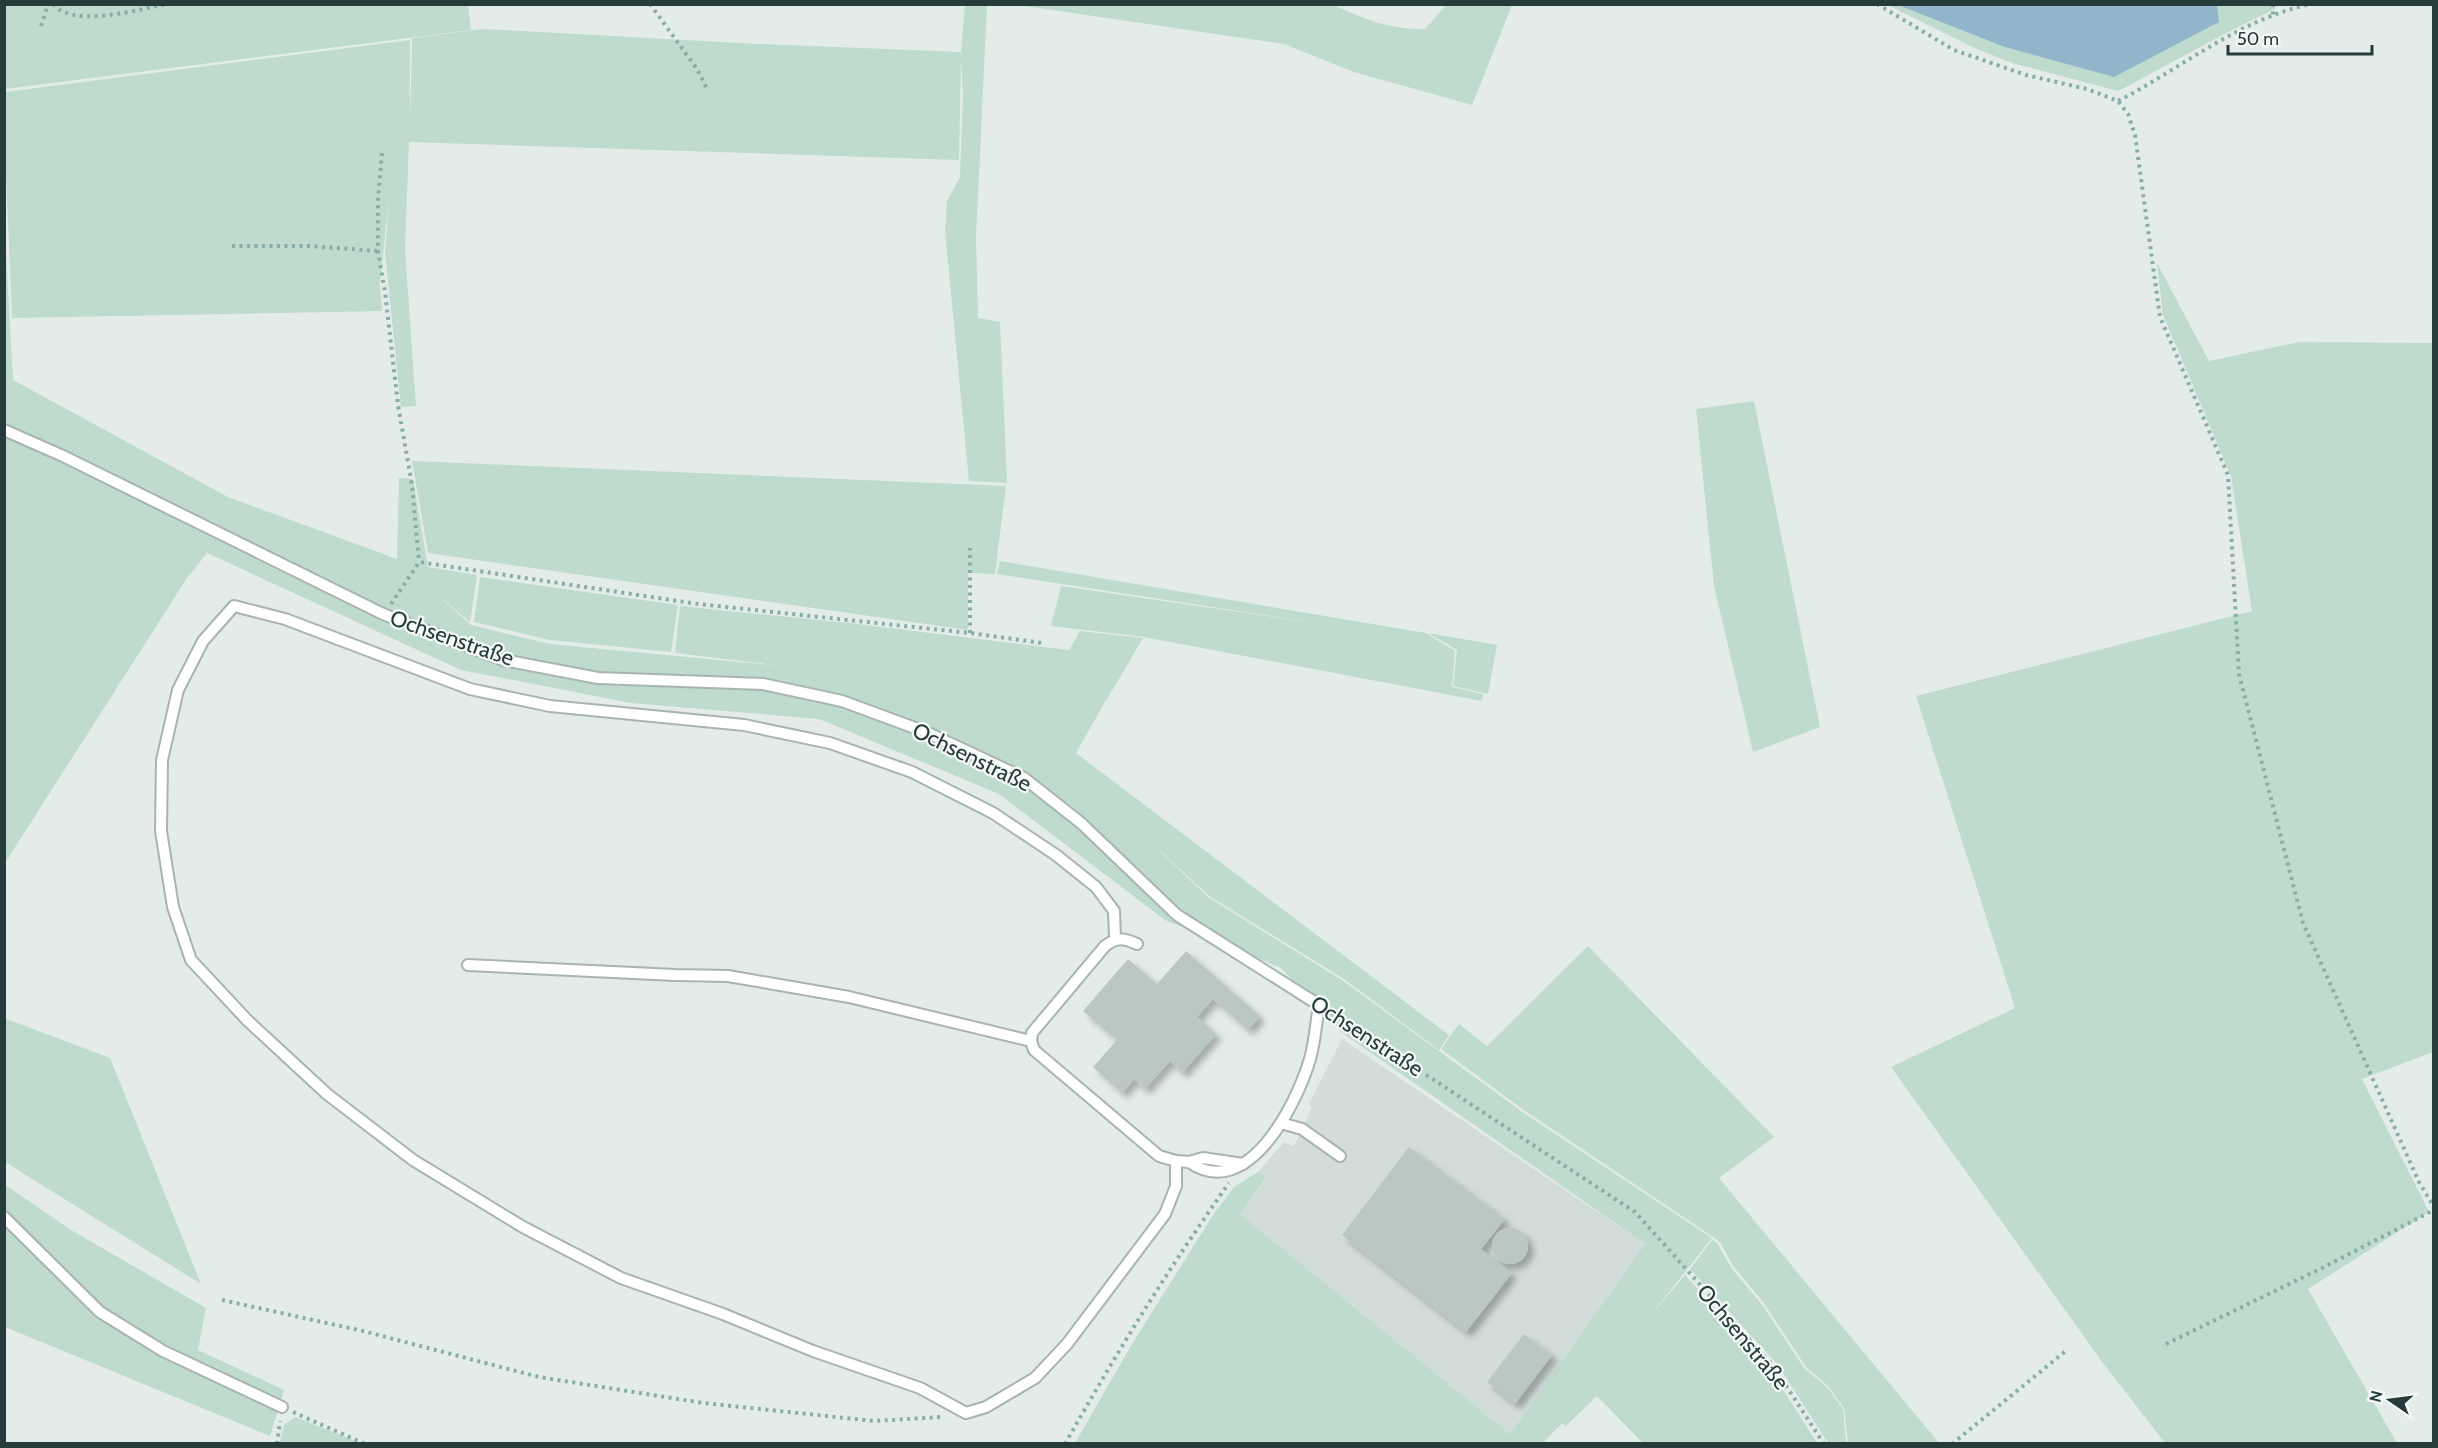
<svg xmlns="http://www.w3.org/2000/svg" width="2438" height="1448" font-family="Cabin,sans-serif">
	<style>
		.built { fill: #d2dcda }
		.green { fill: #bfdbcd }
		.water { fill: #91b6cc }
		.building { fill: #bac7c4; filter: url(#shadow) }
		.lines { fill: none; stroke-linecap: round; stroke-linejoin: round }
		.service-casing { stroke: #a7b4b2; stroke-width: 14 }
		.path { stroke: #87ada9; stroke-width: 4; stroke-dasharray: 3 4.5; stroke-linecap: butt }
		.service { stroke: #fff; stroke-width: 10 }
		.labels { text-anchor: middle; dominant-baseline: central; stroke-width: 4.5; stroke-linejoin: round; paint-order: stroke }
		.street-label { font-size: 22px; fill: #253c3b; stroke: #f4f9f8 }
	</style>
	<defs>
		<filter id="shadow"><feDropShadow dx="5.5" dy="5.5" stdDeviation="3" flood-color="#0004"/></filter>
	</defs>
	<rect width="100%" height="100%" fill="#e4ecea"/>
	<!-- built -->
	<path class="built" d="M1342,1039L1645,1244L1510,1434L1240,1214L1266,1179L1258,1172L1284,1142L1294,1146L1312,1108L1309,1104Z"/>
	<!-- green -->
	<g class="green">
		<path d="M4,5H468L471,30L5,89Z"/>
		<path d="M965,5H987L976,238L978,318L1000,322L1007,483L969,481L945,231L947,201L960,177L963,94L961,60L959,160L409,142L405,249L416,406L401,407L385,253L389,197L380,284L382,311L12,318L5,150V92L410,40V93L403,95L410,94V126L412,38L483,29L759,44L961,52Z"/>
		<path d="M1018,5H1333C1368,20 1387,29 1425,29L1446,5H1512L1472,105L1354,72L1284,44Z"/>
		<path d="M1888,5H2275V9C2221,34 2171,64 2118,91L2012,63L1970,46Z"/>
		<path d="M4,215L13,380L228,497L397,559L399,478L413,479L428,567L477,575L470,622L435,593L471,625L550,644L783,666L675,653L680,606L849,623L1069,650L1080,631L1143,638L1106,701H1101L1105,702L1076,753L1449,1035L1439,1050L1344,979L1209,896L1143,835L1208,897L1342,980L1521,1111L1712,1238L1648,1319L1685,1275L1768,1366L1817,1443H1643L1597,1396L1566,1426L1562,1423L1543,1443H1075L1132,1344L1213,1215L1234,1187L1258,1172L1266,1178L1240,1214L1510,1434L1645,1244L1341,1032L1281,968L1165,920L999,794L819,719L631,703L461,670L207,553L187,578L5,863Z"/>
		<path d="M2157,263L2209,361L2299,342L2433,343V1052L2362,1079L2429,1212L2308,1289L2397,1443H2165L2103,1363L1891,1067L2015,1008L1916,696L2252,611L2231,476L2163,315Z"/>
		<path d="M1754,401L1820,727L1753,752L1714,586L1696,409Z"/>
		<path d="M412,461L1006,486L995,574L968,573V630L428,553Z"/>
		<path d="M1000,561L1426,633L1455,651L1452,687L1483,694L1482,701L1144,637L1051,626L1061,586L1336,626L997,574Z"/>
		<path d="M480,577L678,605L671,652L550,640L474,622Z"/>
		<path d="M1428,633L1497,645L1488,694L1453,686L1457,650Z"/>
		<path d="M1588,946L1774,1137L1719,1178L1939,1443H1848L1844,1408L1828,1386L1806,1367L1764,1303L1734,1267L1719,1241L1521,1108L1441,1049L1459,1024L1487,1046Z"/>
		<path d="M4,1018L110,1058L201,1284L5,1162Z"/>
		<path d="M4,1184L71,1230L206,1308L198,1350L284,1390L270,1436L5,1327Z"/>
		<path d="M1712,1240L1717,1243L1732,1269L1763,1306L1804,1368L1828,1388L1843,1409L1846,1443H1828L1778,1365L1690,1269Z"/>
		<path d="M295,1417L361,1443H285L280,1441L284,1425Z"/>
	</g>
	<!-- water -->
	<path class="water" d="M1898,5H2217L2219,22L2114,77L2005,47Z"/>
	<!-- building -->
	<g class="building">
		<path d="M1186,951L1260,1016L1248,1030L1213,999L1197,1017L1216,1034L1182,1073L1170,1061L1145,1089L1134,1079L1122,1093L1093,1067L1117,1040L1083,1011L1128,959L1157,984Z"/>
		<path d="M1409,1147L1505,1219L1481,1249L1512,1273L1466,1332L1342,1235Z"/>
		<circle cx="1510" cy="1246" r="18"/>
		<path d="M1524,1334L1552,1355L1515,1404L1487,1382Z"/>
	</g>
	<g class="lines">
		<defs>
			<g id="service">
				<path d="M4,430L63,456L383,614L503,660L598,678L763,684L842,701L926,732L1024,778L1081,823L1177,915L1319,1005C1316,1023 1315,1042 1310,1059C1297,1103 1248,1203 1189,1162"/>
				<path d="M1115,938L1114,911L1096,887L1056,855L993,813L912,772L830,743L744,725L550,706L470,689L285,619L234,606L203,641L178,690L162,760L161,831L173,907L191,960L247,1020L327,1094L413,1160L523,1227L621,1278L723,1314L813,1351L920,1388L966,1413L986,1407L1035,1378L1067,1344L1165,1214L1176,1186V1161"/>
				<path d="M1137,944C1123,938 1117,937 1105,946L1032,1033L1031,1041L1034,1050L1159,1156L1176,1161L1189,1162L1203,1158L1243,1164"/>
				<path d="M468,965L675,975L728,976L849,997L1031,1041"/>
				<path d="M1281,1123L1302,1129L1340,1156"/>
				<path d="M4,1217L100,1312L163,1351L282,1407"/>
			</g>
		</defs>
		<!-- service casing -->
		<use href="#service" class="service-casing"/>
		<!-- path -->
		<g class="path">
			<path d="M53,4C74,29 139,9 167,4"/>
			<path d="M650,4L697,69L708,91"/>
			<path d="M1877,4L1954,50L2026,75L2087,89L2118,101L2128,114L2135,135L2160,317L2228,475L2239,674L2303,923L2419,1182L2434,1207"/>
			<path d="M2273,4V16"/>
			<path d="M41,26L48,4"/>
			<path d="M2118,101C2182,68 2239,19 2311,4"/>
			<path d="M382,153L378,199V251L385,292L398,405L412,485L419,562"/>
			<path d="M232,246H309L378,251"/>
			<path d="M391,604L419,562L698,604L970,633L1042,643"/>
			<path d="M970,633V548"/>
			<path d="M1332,1013L1635,1212L1774,1367L1824,1444"/>
			<path d="M222,1300L363,1331L539,1377L703,1403L874,1421L942,1417"/>
			<path d="M2166,1344L2324,1267L2434,1210"/>
			<path d="M293,1412L365,1444"/>
			<path d="M277,1444L280,1421"/>
			<path d="M1065,1444C1115,1355 1170,1266 1229,1183"/>
			<path d="M1952,1444L2067,1350"/>
		</g>
		<!-- service -->
		<use href="#service" class="service"/>
	</g>
	<g class="labels">
		<!-- street labels -->
		<g class="street-label">
			<text transform="translate(452 638) rotate(19)">Ochsenstraße</text>
			<text transform="translate(972 757) rotate(26)">Ochsenstraße</text>
			<text transform="translate(1367 1036) rotate(33)">Ochsenstraße</text>
			<text transform="translate(1743 1337) rotate(50)">Ochsenstraße</text>
		</g>
	</g>
	<!-- border -->
	<rect width="2438" height="1448" fill="none" stroke="#253c3b" stroke-width="12"/>
	<!-- north arrow -->
	<g transform="translate(2390 1400) rotate(284)" stroke="#f4f9f8" stroke-width="4.5" paint-order="stroke">
	<path d="M0-4.5L10 22L0 15L-10 22Z" fill="#253c3b"/>
	<text y="-9" font-size="16" font-weight="bold" text-anchor="middle" fill="#253c3b">N</text>
	</g>
	<!-- scale -->
	<path d="M2228 45v9h144v-9" fill="none" stroke="#253c3b" stroke-width="3"/>
	<text x="2237" y="45" font-size="18" fill="#253c3b" stroke="#f4f9f8" stroke-width="4.5" paint-order="stroke">50 m</text>
</svg>
